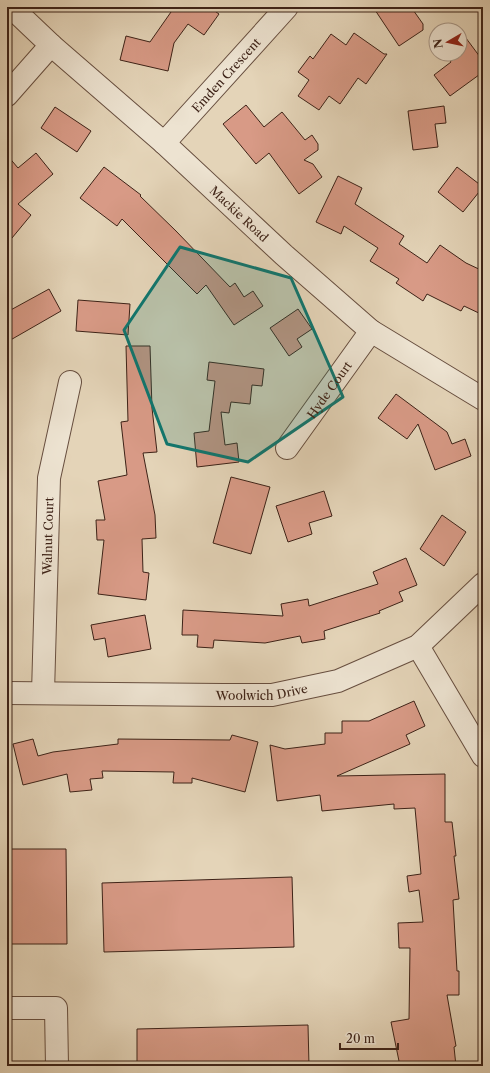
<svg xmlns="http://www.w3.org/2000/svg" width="490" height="1073" font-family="'Libre Caslon Text',serif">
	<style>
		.building { fill: #d89a86; stroke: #3d2217 }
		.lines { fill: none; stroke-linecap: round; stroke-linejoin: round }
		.minor-casing { stroke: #674e3f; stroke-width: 24 }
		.minor { stroke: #ede3d1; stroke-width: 22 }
		.marked { fill: #0f766e; fill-opacity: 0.2; stroke: #0f766e; stroke-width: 3; stroke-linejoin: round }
		.labels { text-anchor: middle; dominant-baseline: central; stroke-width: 3.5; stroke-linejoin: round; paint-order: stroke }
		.street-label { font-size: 12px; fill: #3d2217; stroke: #ede3d1 }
	</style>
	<rect width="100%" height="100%" fill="#e4d4b8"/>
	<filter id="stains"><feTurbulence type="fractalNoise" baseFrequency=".005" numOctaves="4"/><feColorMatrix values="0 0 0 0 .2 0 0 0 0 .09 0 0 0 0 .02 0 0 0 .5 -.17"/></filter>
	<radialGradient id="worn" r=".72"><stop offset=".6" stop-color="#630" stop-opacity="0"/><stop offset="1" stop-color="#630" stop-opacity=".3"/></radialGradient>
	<!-- building -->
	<g class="building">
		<path d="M164,7H209L219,14L204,35L188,24L174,43L168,71L120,60L126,36L150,42L171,12Z"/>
		<path d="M373,7H411L423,24V30L399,46Z"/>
		<path d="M460,30L483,61V72L450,96L434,75L451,62L445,54H460Z"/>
		<path d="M354,33L384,54H387L366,84L358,78L340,104L329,96L319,110L298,96L309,80L298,72L310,56L313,59L331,34L346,45Z"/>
		<path d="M246,105L264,127L282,112L305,140L312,135L318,144V150L304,160L313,164L322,177L299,194L269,153L256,164L223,124Z"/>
		<path d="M444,106L446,123L435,124L438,147L413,150L408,111Z"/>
		<path d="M55,107L91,131L77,152L41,128Z"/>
		<path d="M36,153L53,174L18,204L31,215L7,244V155L18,168Z"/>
		<path d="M104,167L141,195L140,196L176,231L230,287L235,283L244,297L253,291L263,306L234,325L206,285L197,294L122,219L117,226L80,198Z"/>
		<path d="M457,167L483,187L463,212L438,192Z"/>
		<path d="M338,176L362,188L355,204L404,236L399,244L427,263L440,245L466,263L483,271V315L464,306L461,311L427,294L423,301L396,283L399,279L370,261L378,248L344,226L341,234L316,222Z"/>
		<path d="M49,289L61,311L7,342V312Z"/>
		<path d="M78,300L130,304L128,335L76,331Z"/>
		<path d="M298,309L312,329L297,339L302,347L289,356L270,328Z"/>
		<path d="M126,346H150L152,408L157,452L143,453L155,515L156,538L142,539L143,572L149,573L146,600L98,594L104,540H97L96,520H105L98,481L127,475L121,422L128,421Z"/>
		<path d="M209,362L264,369L262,386L252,385L250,404L231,402L229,413L221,412L225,445L237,443L239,462L197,467L194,433L209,431L215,381L207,380Z"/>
		<path d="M396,394L447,432L452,444L465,439L471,456L435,470L418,424L407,439L378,418Z"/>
		<path d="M231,477L270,487L251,554L213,543Z"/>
		<path d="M324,491L332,516L309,523L312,534L288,542L276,506Z"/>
		<path d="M442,515L466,532L444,566L420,549Z"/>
		<path d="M406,558L417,585L399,592L403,601L379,611L380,613L324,631L325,639L302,643L300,636L265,643L214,640L213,648L197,647L198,635H182L183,610L283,616L281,604L308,599L309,606L378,584L373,572Z"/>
		<path d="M145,615L151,649L108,657L105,638L94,640L91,625Z"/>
		<path d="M414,701L425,726L406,735L410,744L337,776L445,774V822H452L456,856H454L459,899L453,900L457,971H459V995H447L456,1046L454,1047L456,1066H400L391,1022L409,1019L410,948H399L398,923L423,922L419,890L409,892L407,876L421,874L415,808L394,809V804L322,811L320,795L277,801L270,745L285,749L325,744V733H342V721H369Z"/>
		<path d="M232,735L258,742L245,792L192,778V783H173L174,772L102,771L103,778L90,779L92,790L70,792L67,774L23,785L13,744L33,739L38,756L53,752L118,744V739L230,740Z"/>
		<path d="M7,849H66L67,944H7Z"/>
		<path d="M292,877L294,947L104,952L102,883Z"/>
		<path d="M308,1025L309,1066H137V1029Z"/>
	</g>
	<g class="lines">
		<defs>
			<g id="minor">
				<path id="s1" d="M11,7L51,45L164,143L284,255L371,331L483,399"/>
				<path d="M7,95L51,45"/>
				<path id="s2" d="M164,143L287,7"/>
				<path id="s3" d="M287,448L371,331"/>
				<path d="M418,646L483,756"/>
				<path id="s4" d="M7,693L222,695H272L338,681L418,646L483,584"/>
				<path id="s5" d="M43,693L49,478L70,382"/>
				<path d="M7,1008H56L57,1066"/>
			</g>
		</defs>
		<!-- minor casing -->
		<use href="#minor" class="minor-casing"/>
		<!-- minor -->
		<use href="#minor" class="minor"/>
	</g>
	<!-- marked area -->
	<path class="marked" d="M180,247L291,278L343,397L248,462L167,444L124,330Z"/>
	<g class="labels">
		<!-- street labels -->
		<g class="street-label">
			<text stroke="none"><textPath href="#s2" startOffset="92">Emden Crescent</textPath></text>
			<text stroke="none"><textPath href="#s1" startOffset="308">Mackie Road</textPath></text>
			<text stroke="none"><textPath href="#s3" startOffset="72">Hyde Court</textPath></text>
			<text stroke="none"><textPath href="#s5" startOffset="157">Walnut Court</textPath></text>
			<text stroke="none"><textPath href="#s4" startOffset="255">Woolwich Drive</textPath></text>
		</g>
	</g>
	<!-- margin -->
	<rect width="490" height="1073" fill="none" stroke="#e4d4b8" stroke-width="24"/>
	<rect x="8" y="8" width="474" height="1057" fill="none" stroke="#3d2217" stroke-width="2"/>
	<rect x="12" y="12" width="466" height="1049" fill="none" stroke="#3d2217"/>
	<!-- north arrow -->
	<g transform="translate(448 42) rotate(261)"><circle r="19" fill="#ede3d1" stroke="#a79687"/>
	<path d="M0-3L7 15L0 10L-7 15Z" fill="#8f2418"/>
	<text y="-6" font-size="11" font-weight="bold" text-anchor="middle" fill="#3d2217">N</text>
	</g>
	<!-- scale -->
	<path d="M340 1043v6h58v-6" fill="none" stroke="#3d2217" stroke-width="2"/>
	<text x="346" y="1043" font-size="12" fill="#3d2217" stroke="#ede3d1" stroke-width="3" paint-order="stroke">20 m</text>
	<rect width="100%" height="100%" filter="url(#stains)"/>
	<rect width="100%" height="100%" fill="url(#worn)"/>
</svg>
